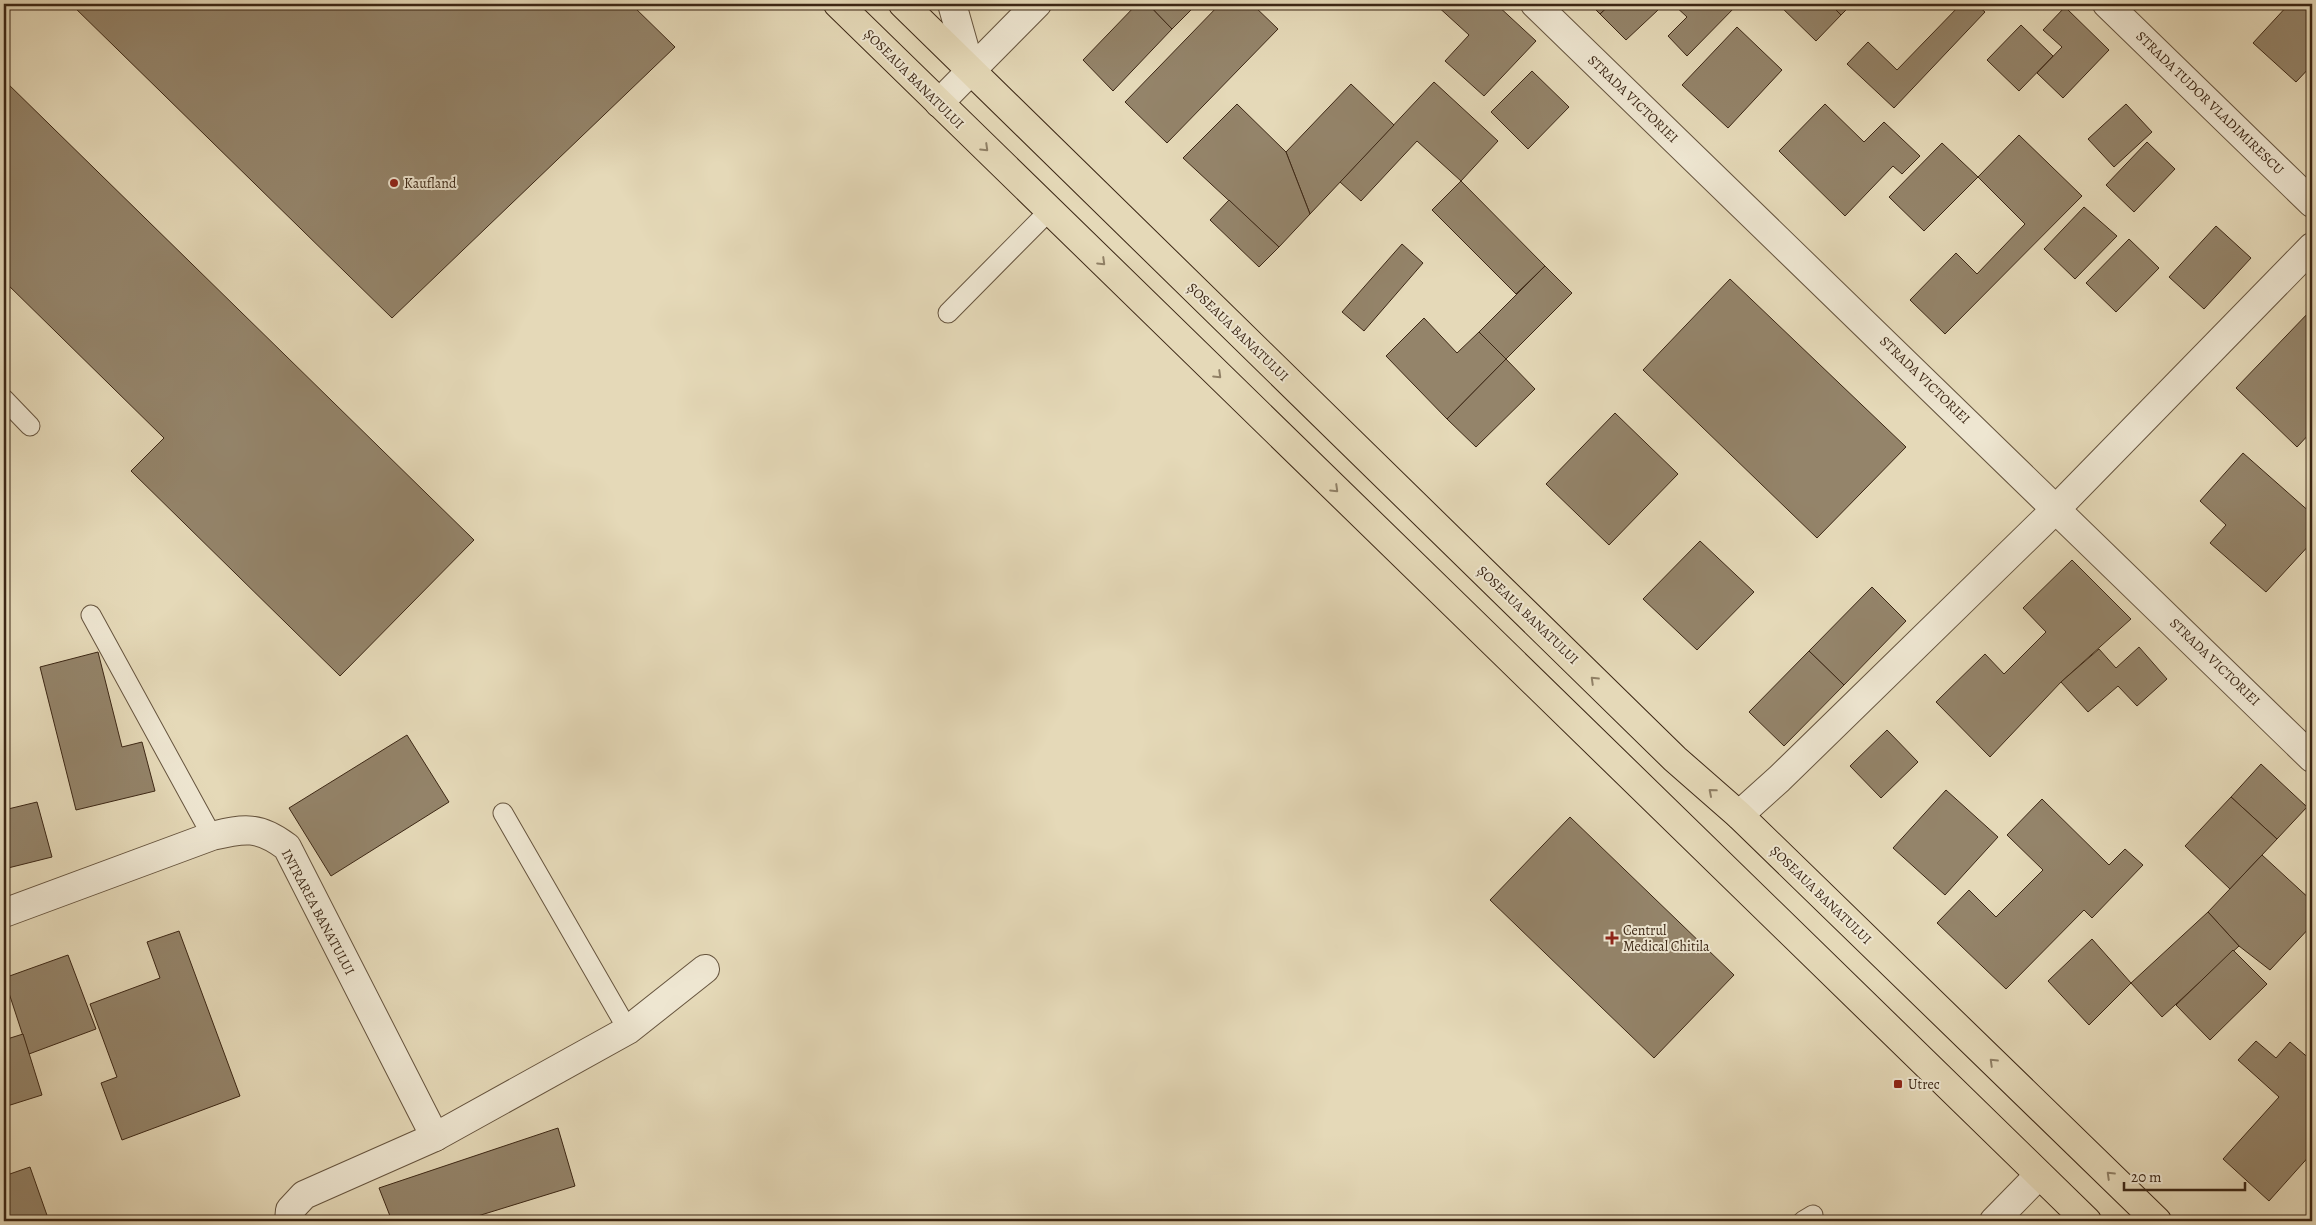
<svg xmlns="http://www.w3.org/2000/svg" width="2316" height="1225" font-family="Alegreya,serif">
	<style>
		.building { fill: #94846a; stroke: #3c2715 }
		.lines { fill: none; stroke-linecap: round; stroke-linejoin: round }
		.lane-casing { stroke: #66543e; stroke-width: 21 }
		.street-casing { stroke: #66543e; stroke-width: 30 }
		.primary-casing { stroke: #3c2715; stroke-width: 30 }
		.lane { stroke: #eee6d1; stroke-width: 19 }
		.street { stroke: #eee6d1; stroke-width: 28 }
		.primary { stroke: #e5d9b8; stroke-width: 28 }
		.oneway { stroke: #908066 }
		.poi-dot { fill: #8f2418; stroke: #eee6d1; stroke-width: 2 }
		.labels { text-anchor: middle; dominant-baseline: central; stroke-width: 4; stroke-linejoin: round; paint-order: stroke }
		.street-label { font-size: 14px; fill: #3c2715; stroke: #eee6d1 }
		.poi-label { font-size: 14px; fill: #3c2715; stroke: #eee6d1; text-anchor: start }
	</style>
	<rect width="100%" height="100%" fill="#e5d9b8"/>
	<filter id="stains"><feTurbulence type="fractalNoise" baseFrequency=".004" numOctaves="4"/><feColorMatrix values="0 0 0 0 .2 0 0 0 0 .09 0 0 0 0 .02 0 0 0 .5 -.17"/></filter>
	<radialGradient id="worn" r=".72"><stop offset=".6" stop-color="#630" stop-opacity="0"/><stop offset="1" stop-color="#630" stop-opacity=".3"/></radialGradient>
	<!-- building -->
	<g class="building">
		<path d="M71,4H631L675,47L392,318Z"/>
		<path d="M1137,4H1148L1172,29L1113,91L1083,60Z"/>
		<path d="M1148,4H1197L1172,29Z"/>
		<path d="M1220,4H1252L1278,29L1167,143L1125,102Z"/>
		<path d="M1435,4H1496L1536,41L1484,96L1445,61L1469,35Z"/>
		<path d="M1590,4H1611L1600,14Z"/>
		<path d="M1611,4H1652L1658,10L1626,40L1600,14Z"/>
		<path d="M1673,4H1738L1687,56L1668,36L1687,17Z"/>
		<path d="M1778,4H1830L1841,15L1816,41Z"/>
		<path d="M1830,4H1852L1841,15Z"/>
		<path d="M1961,4H1976L1985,12L1894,108L1847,64L1868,42L1897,70Z"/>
		<path d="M2289,4H2312V65L2296,82L2253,43Z"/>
		<path d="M2065,7L2109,50L2063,98L2037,73L2062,47L2043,30Z"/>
		<path d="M2021,25L2053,56L2019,91L1987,60Z"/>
		<path d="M1737,27L1782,70L1728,128L1682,85Z"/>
		<path d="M1532,71L1569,107L1528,149L1491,112Z"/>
		<path d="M4,80L474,540L340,676L131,471L164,438L4,281Z"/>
		<path d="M1434,82L1498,141L1461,181L1417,141L1361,201L1340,182Z"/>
		<path d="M1351,84L1394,125L1310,214L1286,152Z"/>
		<path d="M1237,104L1286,152L1310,214L1279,247L1183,158Z"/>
		<path d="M1825,104L1864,142L1884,122L1920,156L1902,174L1893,166L1845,216L1779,151Z"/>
		<path d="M2126,104L2152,132L2114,167L2088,139Z"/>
		<path d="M2019,135L2082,196L1945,334L1910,300L1956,253L1977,274L2025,224L1978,177Z"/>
		<path d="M2147,142L2175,169L2134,212L2106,185Z"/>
		<path d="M1942,143L1978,177L1924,231L1889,197Z"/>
		<path d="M1461,181L1545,266L1516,294L1432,210Z"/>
		<path d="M1229,200L1279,247L1259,267L1210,220Z"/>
		<path d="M2084,207L2117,236L2075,279L2044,249Z"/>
		<path d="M2216,226L2251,258L2204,309L2169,277Z"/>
		<path d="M2129,239L2159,268L2116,312L2086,283Z"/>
		<path d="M1402,244L1423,263L1364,331L1342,312Z"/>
		<path d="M1545,266L1572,293L1506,359L1479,332Z"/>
		<path d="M1730,279L1906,447L1817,538L1643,370Z"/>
		<path d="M2312,309V431L2297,447L2236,388Z"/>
		<path d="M1424,318L1457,353L1479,332L1506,359L1447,419L1386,356Z"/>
		<path d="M1506,359L1535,389L1476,447L1447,419Z"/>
		<path d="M1615,413L1678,474L1609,545L1546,484Z"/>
		<path d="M2243,453L2312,514V542L2266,592L2210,543L2226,525L2200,501Z"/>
		<path d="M1700,541L1754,592L1697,650L1643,599Z"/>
		<path d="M2072,560L2131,619L2061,682L1990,757L1936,702L1985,654L2004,674L2046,632L2023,608Z"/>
		<path d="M1872,587L1906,621L1844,685L1809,651Z"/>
		<path d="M2139,647L2167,679L2137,706L2118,686L2088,712L2061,682L2099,649L2116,668Z"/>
		<path d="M1809,651L1844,685L1784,746L1749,712Z"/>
		<path d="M98,652L122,747L142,742L155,791L76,810L40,667Z"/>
		<path d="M1887,730L1918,762L1881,798L1850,766Z"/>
		<path d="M407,735L449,802L331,876L289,808Z"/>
		<path d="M2261,764L2307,807L2277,839L2231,797Z"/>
		<path d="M1946,790L1998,837L1945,895L1893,848Z"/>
		<path d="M2231,797L2277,839L2230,889L2185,846Z"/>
		<path d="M2042,799L2109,865L2125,849L2143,865L2092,918L2084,910L2006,989L1937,923L1969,890L1996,917L2043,870L2007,835Z"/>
		<path d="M37,802L52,857L4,869V810Z"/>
		<path d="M1570,817L1734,975L1654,1058L1490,900Z"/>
		<path d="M2262,855L2312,901V925L2270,970L2239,946L2208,912Z"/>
		<path d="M2208,912L2239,946L2162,1017L2131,983Z"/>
		<path d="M179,931L240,1096L122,1140L101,1083L117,1077L90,1004L160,978L147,942Z"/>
		<path d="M2092,939L2131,983L2089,1025L2048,981Z"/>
		<path d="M2233,950L2267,984L2210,1040L2176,1005Z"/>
		<path d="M68,955L96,1029L29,1054L4,978Z"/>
		<path d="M23,1034L42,1095L4,1107V1040Z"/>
		<path d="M2256,1041L2276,1058L2290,1042L2312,1061V1153L2269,1201L2223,1159L2279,1097L2238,1060Z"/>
		<path d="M558,1128L575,1186L468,1219L469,1221H392L379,1188Z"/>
		<path d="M30,1167L49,1221H4V1176Z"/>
	</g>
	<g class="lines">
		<defs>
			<g id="lane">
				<path d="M948,313L1049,211"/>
				<path d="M4,399L30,426"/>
				<path d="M91,615L212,836"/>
				<path d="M503,813L628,1030"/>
				<path d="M1803,1221L1813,1215"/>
			</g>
			<g id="street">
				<path d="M952,4L971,71"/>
				<path d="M1535,4L2312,758"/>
				<path d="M2107,4L2312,203"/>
				<path d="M939,103L1037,4"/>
				<path d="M1739,815L1779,779L2057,508L2312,247"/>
				<path d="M4,913L212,836C245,828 259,826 287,847L435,1137"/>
				<path d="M289,1221L290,1210L304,1195L435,1137L628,1030L705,969"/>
				<path d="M1994,1221L2039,1175"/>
			</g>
			<g id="primary">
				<path d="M838,4L2087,1221"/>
				<path d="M903,4L1675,759L1739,815L2157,1221"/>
			</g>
		</defs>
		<!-- lane casing -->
		<use href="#lane" class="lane-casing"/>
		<!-- street casing -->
		<use href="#street" class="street-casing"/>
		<!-- primary casing -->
		<use href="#primary" class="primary-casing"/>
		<!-- lane -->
		<use href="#lane" class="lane"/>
		<!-- street -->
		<use href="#street" class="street"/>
		<!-- primary -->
		<use href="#primary" class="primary"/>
	</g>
	<!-- one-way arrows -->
	<defs><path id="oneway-chevron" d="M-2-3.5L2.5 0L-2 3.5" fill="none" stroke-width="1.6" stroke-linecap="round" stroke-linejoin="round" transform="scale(1.25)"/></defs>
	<g class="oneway">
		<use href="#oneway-chevron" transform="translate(985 148) rotate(44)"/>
		<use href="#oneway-chevron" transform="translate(1102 262) rotate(44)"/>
		<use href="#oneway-chevron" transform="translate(1218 375) rotate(44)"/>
		<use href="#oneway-chevron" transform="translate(1335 489) rotate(44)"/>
		<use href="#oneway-chevron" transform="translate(1594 680) rotate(-136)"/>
		<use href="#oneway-chevron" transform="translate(1712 792) rotate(-139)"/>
		<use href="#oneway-chevron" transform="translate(1993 1062) rotate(-136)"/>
		<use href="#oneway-chevron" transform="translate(2110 1175) rotate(-136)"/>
	</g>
	<!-- markers -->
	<g class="poi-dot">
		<circle cx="394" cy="183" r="5"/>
		<path d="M1609.5 930.5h5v5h5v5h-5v5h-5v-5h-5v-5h5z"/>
		<rect x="1893" y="1079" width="10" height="10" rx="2.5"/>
	</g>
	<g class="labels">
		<!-- street labels -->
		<g class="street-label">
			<text transform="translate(914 79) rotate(45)">ȘOSEAUA BANATULUI</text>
			<text transform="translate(1633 99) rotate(44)">STRADA VICTORIEI</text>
			<text transform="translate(2210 103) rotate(44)">STRADA TUDOR VLADIMIRESCU</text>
			<text transform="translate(1238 332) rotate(44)">ȘOSEAUA BANATULUI</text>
			<text transform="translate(1925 380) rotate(44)">STRADA VICTORIEI</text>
			<text transform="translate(1528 615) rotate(44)">ȘOSEAUA BANATULUI</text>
			<text transform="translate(2215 662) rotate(44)">STRADA VICTORIEI</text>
			<text transform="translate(1821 895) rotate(44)">ȘOSEAUA BANATULUI</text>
			<text transform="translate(318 912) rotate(62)">INTRAREA BANATULUI</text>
		</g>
		<!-- poi labels -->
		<g class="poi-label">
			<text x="404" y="183">Kaufland</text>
			<text x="1623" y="930">Centrul<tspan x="1623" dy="16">Medical Chitila</tspan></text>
			<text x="1908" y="1084">Utrec</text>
		</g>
	</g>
	<!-- margin -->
	<rect width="2316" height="1225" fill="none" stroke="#e5d9b8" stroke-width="20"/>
	<rect x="5" y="5" width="2306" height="1215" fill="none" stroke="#3c2715" stroke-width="2.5"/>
	<rect x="10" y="10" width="2296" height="1205" fill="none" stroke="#3c2715"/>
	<!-- scale -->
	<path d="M2124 1182v8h121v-8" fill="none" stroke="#3c2715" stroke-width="2.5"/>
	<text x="2131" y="1182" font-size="15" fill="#3c2715" stroke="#eee6d1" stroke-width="4" paint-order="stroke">20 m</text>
	<rect width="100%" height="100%" filter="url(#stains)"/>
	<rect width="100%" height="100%" fill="url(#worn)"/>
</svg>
